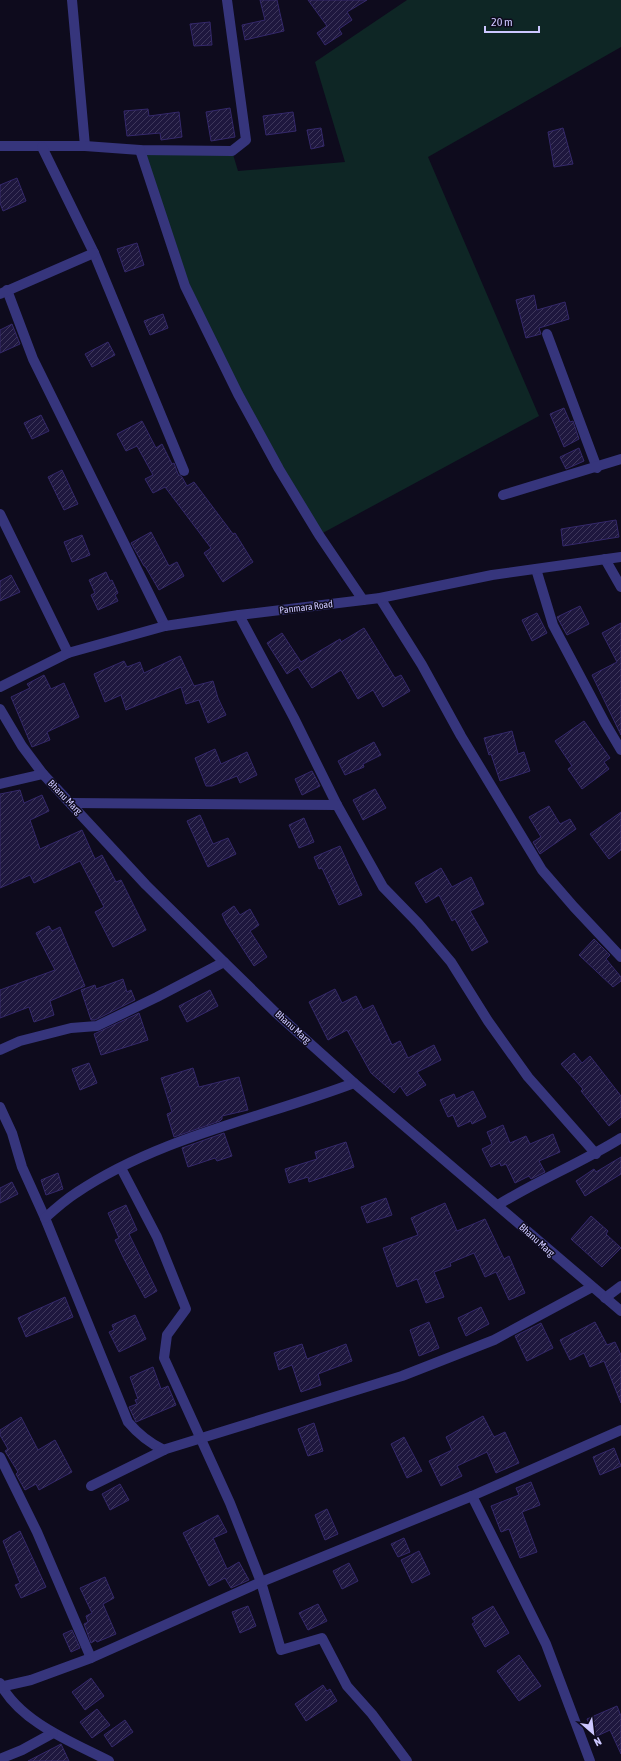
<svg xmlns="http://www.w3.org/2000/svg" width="621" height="1761" font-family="'Asap Condensed',sans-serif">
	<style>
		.green { fill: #0e2625 }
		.building { fill: url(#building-hatch); stroke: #34286a }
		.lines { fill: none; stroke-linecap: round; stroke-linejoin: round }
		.minor { stroke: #36357c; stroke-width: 10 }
		.labels { text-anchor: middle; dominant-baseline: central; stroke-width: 3; stroke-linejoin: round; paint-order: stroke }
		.street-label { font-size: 10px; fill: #ccc7ff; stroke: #0e0b1d }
	</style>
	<defs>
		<pattern id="building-hatch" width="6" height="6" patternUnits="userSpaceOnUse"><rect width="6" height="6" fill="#1e173e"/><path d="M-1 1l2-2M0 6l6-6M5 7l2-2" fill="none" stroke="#3e375b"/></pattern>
	</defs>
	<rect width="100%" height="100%" fill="#0e0b1d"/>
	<!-- green -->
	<path class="green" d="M407,0H621V47L428,157L539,416L319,535L185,286L140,150L232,151L238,171L345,162L315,62Z"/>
	<!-- building -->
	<g class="building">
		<path d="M260,0H277L284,31L245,40L242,25L265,20Z"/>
		<path d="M308,0H367L347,12L352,20L339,29L342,34L325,45L317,33L327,26Z"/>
		<path d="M210,22L212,45L194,46L190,24Z"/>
		<path d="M230,108L235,137L211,141L206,112Z"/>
		<path d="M148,109L149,116L179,112L182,137L161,140L160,133L127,136L124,111Z"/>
		<path d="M293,112L296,131L266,135L263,116Z"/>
		<path d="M321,128L324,146L311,149L307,130Z"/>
		<path d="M563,128L573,164L554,167L548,132Z"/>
		<path d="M17,178L26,201L3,211L0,203V185Z"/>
		<path d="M137,243L144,265L125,272L117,249Z"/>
		<path d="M534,295L537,310L565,302L569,319L539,328L541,334L526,338L516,300Z"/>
		<path d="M163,314L168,328L150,335L144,321Z"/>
		<path d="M12,324L20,344L0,353V330Z"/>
		<path d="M108,342L115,355L92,367L85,354Z"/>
		<path d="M564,408L570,422L573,421L579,439L564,447L550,414Z"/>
		<path d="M41,415L49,431L32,439L24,423Z"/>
		<path d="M142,421L156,448L162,444L172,464L174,463L178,474L182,477L187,486L194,482L233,534L235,533L253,562L223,582L204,553L211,548L165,487L153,493L145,479L153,475L137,446L126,451L117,434Z"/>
		<path d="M579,448L584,461L566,469L560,457Z"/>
		<path d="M62,470L78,504L64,510L48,477Z"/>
		<path d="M616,520L619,537L563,546L561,529Z"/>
		<path d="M151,532L169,566L177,562L184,576L159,590L145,566H144L131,543Z"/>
		<path d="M82,535L90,555L72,562L64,542Z"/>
		<path d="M106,572L110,581L112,580L118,593L115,595L118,601L98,610L91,595L95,593L89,580Z"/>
		<path d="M11,575L20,592L0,601V581Z"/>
		<path d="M580,606L589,624L567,635L557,617Z"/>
		<path d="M537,613L547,633L532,641L522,620Z"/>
		<path d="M621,623V735L592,675L617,662L602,633Z"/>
		<path d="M364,628L395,678L401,675L410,691L383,707L373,690L358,699L341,670L312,688L298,667L287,674L267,643L282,633L301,662L340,639L341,642Z"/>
		<path d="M180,656L194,686L213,681L218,698L226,715L208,723L199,700L186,704L181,687L126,710L121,695L105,702L94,674L124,661L127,667L140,662L144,673Z"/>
		<path d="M44,675L51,689L64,683L79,717L47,732L50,740L32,747L11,697L30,688L27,684Z"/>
		<path d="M584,721L610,758L604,762L609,769L582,789L568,769L572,766L555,741Z"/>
		<path d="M512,731L518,754L524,752L530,771L500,781L491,754L489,755L484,738Z"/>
		<path d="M374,742L381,755L363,764L364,767L345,775L338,761Z"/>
		<path d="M215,749L221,764L247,752L257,775L240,783L237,776L212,786H206L195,758Z"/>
		<path d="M312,771L320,786L302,795L295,779Z"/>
		<path d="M375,789L386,808L363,820L353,800Z"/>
		<path d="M20,790L24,803L42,795L49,811L30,820L40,849L82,830L95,859L102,855L116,882L121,880L146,930L113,947L95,912L104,907L80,861L34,883L30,875L0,888V794Z"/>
		<path d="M549,806L560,824L570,819L576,829L540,854L533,842L541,837L529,817Z"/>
		<path d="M621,812V850L609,859L590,834Z"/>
		<path d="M200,815L213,844L228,838L236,854L208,867L187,821Z"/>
		<path d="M304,818L314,842L299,848L289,825Z"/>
		<path d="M340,846L362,895L339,905L322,868L319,869L314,857Z"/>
		<path d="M441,868L452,887L471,877L484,904L470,911L488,942L472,951L455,919L452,921L439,895L426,903L415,883Z"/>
		<path d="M234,906L240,915L250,909L259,925L250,931L267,957L254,966L226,923L222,914Z"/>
		<path d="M49,926L52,931L60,927L85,986L50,1001L54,1015L34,1022L29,1007L0,1018V990L55,970L36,933Z"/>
		<path d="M594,939L610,955L606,959L621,977V981L613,987L579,955Z"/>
		<path d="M123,979L127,992L131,990L135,1000L95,1020H91L81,990L95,985L96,989Z"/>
		<path d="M335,989L342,1003L356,996L363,1010L373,1005L392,1045L400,1041L408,1058L434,1045L441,1060L417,1072L426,1085L407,1096L400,1086L394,1093L371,1073L347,1030L328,1040L309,1002Z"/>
		<path d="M210,990L218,1006L187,1022L179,1006Z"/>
		<path d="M139,1013L148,1040L101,1055L94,1034Z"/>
		<path d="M574,1053L582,1063L590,1056L621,1096V1117L609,1126L581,1091L583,1089L561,1064Z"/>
		<path d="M89,1063L97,1083L80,1090L72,1069Z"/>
		<path d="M193,1068L199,1087L239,1077L248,1110L222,1116V1119L220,1121L174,1137L167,1114L172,1112L161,1078Z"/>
		<path d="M473,1091L486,1117L472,1124L471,1121L458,1127L453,1115L448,1117L440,1100L454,1094L456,1099Z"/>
		<path d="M503,1125L510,1143L526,1136L530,1144L553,1134L560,1152L539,1161L545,1172L531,1179L529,1176L515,1183L506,1164L501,1166L500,1163L491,1167L482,1149L492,1144L487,1132Z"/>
		<path d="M224,1133L232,1156L217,1161L215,1158L188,1167L182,1148Z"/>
		<path d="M346,1142L354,1167L309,1182L308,1177L289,1183L285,1169L317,1159L315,1152Z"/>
		<path d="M621,1157V1174L585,1196L576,1181L594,1169L596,1172Z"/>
		<path d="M58,1173L63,1189L46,1195L41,1180Z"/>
		<path d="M12,1182L18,1194L0,1203V1188Z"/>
		<path d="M386,1198L392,1215L367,1223L361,1207Z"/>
		<path d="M445,1203L457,1231L485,1219L504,1259L509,1256L525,1293L509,1300L496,1272L485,1277L474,1253L450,1263L451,1266L434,1272L444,1297L426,1303L417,1279L397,1287L383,1248L418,1235L411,1218Z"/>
		<path d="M126,1205L137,1230L129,1234L157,1291L145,1298L124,1259L115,1240L119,1238L108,1213Z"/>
		<path d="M591,1216L608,1231L606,1234L621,1248L602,1267L571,1239Z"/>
		<path d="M65,1297L73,1317L26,1337L18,1318Z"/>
		<path d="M481,1307L489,1324L466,1336L458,1318Z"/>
		<path d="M135,1315L146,1339L119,1352L109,1332L114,1330L112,1325Z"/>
		<path d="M429,1322L439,1348L419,1356L410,1330Z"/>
		<path d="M595,1322L607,1345L615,1342L621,1355V1403L604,1361L590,1367L584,1353L570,1360L560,1340Z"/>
		<path d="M541,1323L553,1348L527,1361L515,1336Z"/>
		<path d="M302,1344L307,1359L346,1344L352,1361L318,1374L321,1385L301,1392L292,1365L279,1370L274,1353Z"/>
		<path d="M153,1367L161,1389L168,1386L176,1405L136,1422L129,1407L137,1404L135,1400L138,1399L130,1377Z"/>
		<path d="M483,1416L494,1437L505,1432L519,1463L496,1473L487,1452L457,1466L462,1476L441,1486L429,1461L452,1450L446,1437Z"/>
		<path d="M21,1417L38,1450L55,1440L72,1472L39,1490L36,1484L25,1490L16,1474L18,1472L5,1451L8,1449L0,1435V1430Z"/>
		<path d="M314,1423L323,1451L308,1456L298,1429Z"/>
		<path d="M404,1437L422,1471L407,1478L391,1444Z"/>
		<path d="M614,1448L621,1466L600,1475L593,1457Z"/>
		<path d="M531,1482L540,1505L522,1512L537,1552L520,1558L509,1529L501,1532L491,1506L519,1495L516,1488Z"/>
		<path d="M120,1484L129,1500L110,1510L102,1494Z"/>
		<path d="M327,1509L338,1534L325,1540L315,1515Z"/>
		<path d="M218,1515L227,1532L213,1538L227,1569L239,1562L249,1580L231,1588L225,1578L209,1586L183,1533Z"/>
		<path d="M20,1531L46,1587L21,1598L15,1585L20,1583L3,1541Z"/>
		<path d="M404,1538L410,1552L398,1557L391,1544Z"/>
		<path d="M419,1551L430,1574L412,1583L401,1560Z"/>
		<path d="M349,1563L358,1581L342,1589L333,1571Z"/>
		<path d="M105,1577L114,1598L103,1604L116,1634L97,1642L96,1640L91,1643L84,1624L88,1622L86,1616L92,1613L80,1588Z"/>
		<path d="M318,1604L327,1621L308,1630L299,1613Z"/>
		<path d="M248,1606L256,1626L240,1633L232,1612Z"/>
		<path d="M493,1606L509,1633L485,1647L472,1624L475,1622L472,1618Z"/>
		<path d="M72,1630L80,1648L71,1652L63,1634Z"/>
		<path d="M519,1655L541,1686L519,1701L497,1671Z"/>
		<path d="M91,1678L104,1696L85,1710L72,1692Z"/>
		<path d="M323,1685L327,1691L330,1689L337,1701L306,1721L295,1704Z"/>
		<path d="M617,1706L621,1716V1754L610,1730L595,1737L587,1719Z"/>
		<path d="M97,1709L110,1725L92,1738L80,1722Z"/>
		<path d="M125,1720L133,1732L112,1747L104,1735Z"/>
		<path d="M61,1744L69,1761H28Z"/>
	</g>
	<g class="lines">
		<!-- minor -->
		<g class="minor">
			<path d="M72,0L85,146"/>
			<path d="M0,146H85L140,150L232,151L246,140L227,0"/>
			<path d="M42,147L94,253L184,471"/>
			<path d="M140,150L185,286L238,394L279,469L319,535L363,600"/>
			<path d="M7,290L33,359L165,626"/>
			<path d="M0,294L94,253"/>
			<path d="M547,334L597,468"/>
			<path d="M503,495L621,459"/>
			<path d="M0,514L68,653"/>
			<path d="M605,559L621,587"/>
			<path d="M536,569L553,625L605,723L621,750"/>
			<path d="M380,598L422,665L461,736L542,870L574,907L621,957"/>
			<path d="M239,615L294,718L337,805L383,887L418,923L451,962L488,1021L528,1077L596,1154"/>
			<path d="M0,687L68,653L165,626L239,615L380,598L492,575L621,557"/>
			<path d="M0,709L22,746L43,774L146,885L224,962L275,1012L354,1083L621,1311"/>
			<path d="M0,784L43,774"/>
			<path d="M71,803L337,805"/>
			<path d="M0,1050L20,1041L71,1028L97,1026L157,997L224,962"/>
			<path d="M0,1107L12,1133L22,1167L45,1218L128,1422C139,1435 149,1443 164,1450"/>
			<path d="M121,1168L157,1237L186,1309L167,1335L164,1358L230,1503L261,1582L281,1650L322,1638L347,1686L372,1714L407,1761"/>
			<path d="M498,1205C538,1180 581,1163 621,1138"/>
			<path d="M45,1218C55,1209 65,1200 76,1193C159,1137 262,1118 354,1083"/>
			<path d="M605,1298L621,1286"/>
			<path d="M0,1457L37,1532L91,1658"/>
			<path d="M91,1486L166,1449L402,1376L494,1340L592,1287"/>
			<path d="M472,1496L546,1644L590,1761"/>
			<path d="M0,1683C20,1722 72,1742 109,1761"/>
			<path d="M0,1687L31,1680L91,1658L261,1582L472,1496L621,1430"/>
			<path d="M0,1759L22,1750L53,1733"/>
		</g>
	</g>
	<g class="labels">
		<!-- street labels -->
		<g class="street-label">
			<text transform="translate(306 607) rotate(-7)">Panmara Road</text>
			<text transform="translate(65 797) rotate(46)">Bhanu Marg</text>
			<text transform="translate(293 1027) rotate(42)">Bhanu Marg</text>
			<text transform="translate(537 1240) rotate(42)">Bhanu Marg</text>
		</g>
	</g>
	<!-- north arrow -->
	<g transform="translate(593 1733) rotate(152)" stroke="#0e0b1d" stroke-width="3" paint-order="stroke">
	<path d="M0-3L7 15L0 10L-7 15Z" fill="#ccc7ff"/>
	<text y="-6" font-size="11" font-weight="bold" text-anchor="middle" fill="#ccc7ff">N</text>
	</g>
	<!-- scale -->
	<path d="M485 26v6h54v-6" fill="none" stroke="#ccc7ff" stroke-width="2"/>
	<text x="491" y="26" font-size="12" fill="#ccc7ff" stroke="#0e0b1d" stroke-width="3" paint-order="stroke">20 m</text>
</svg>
